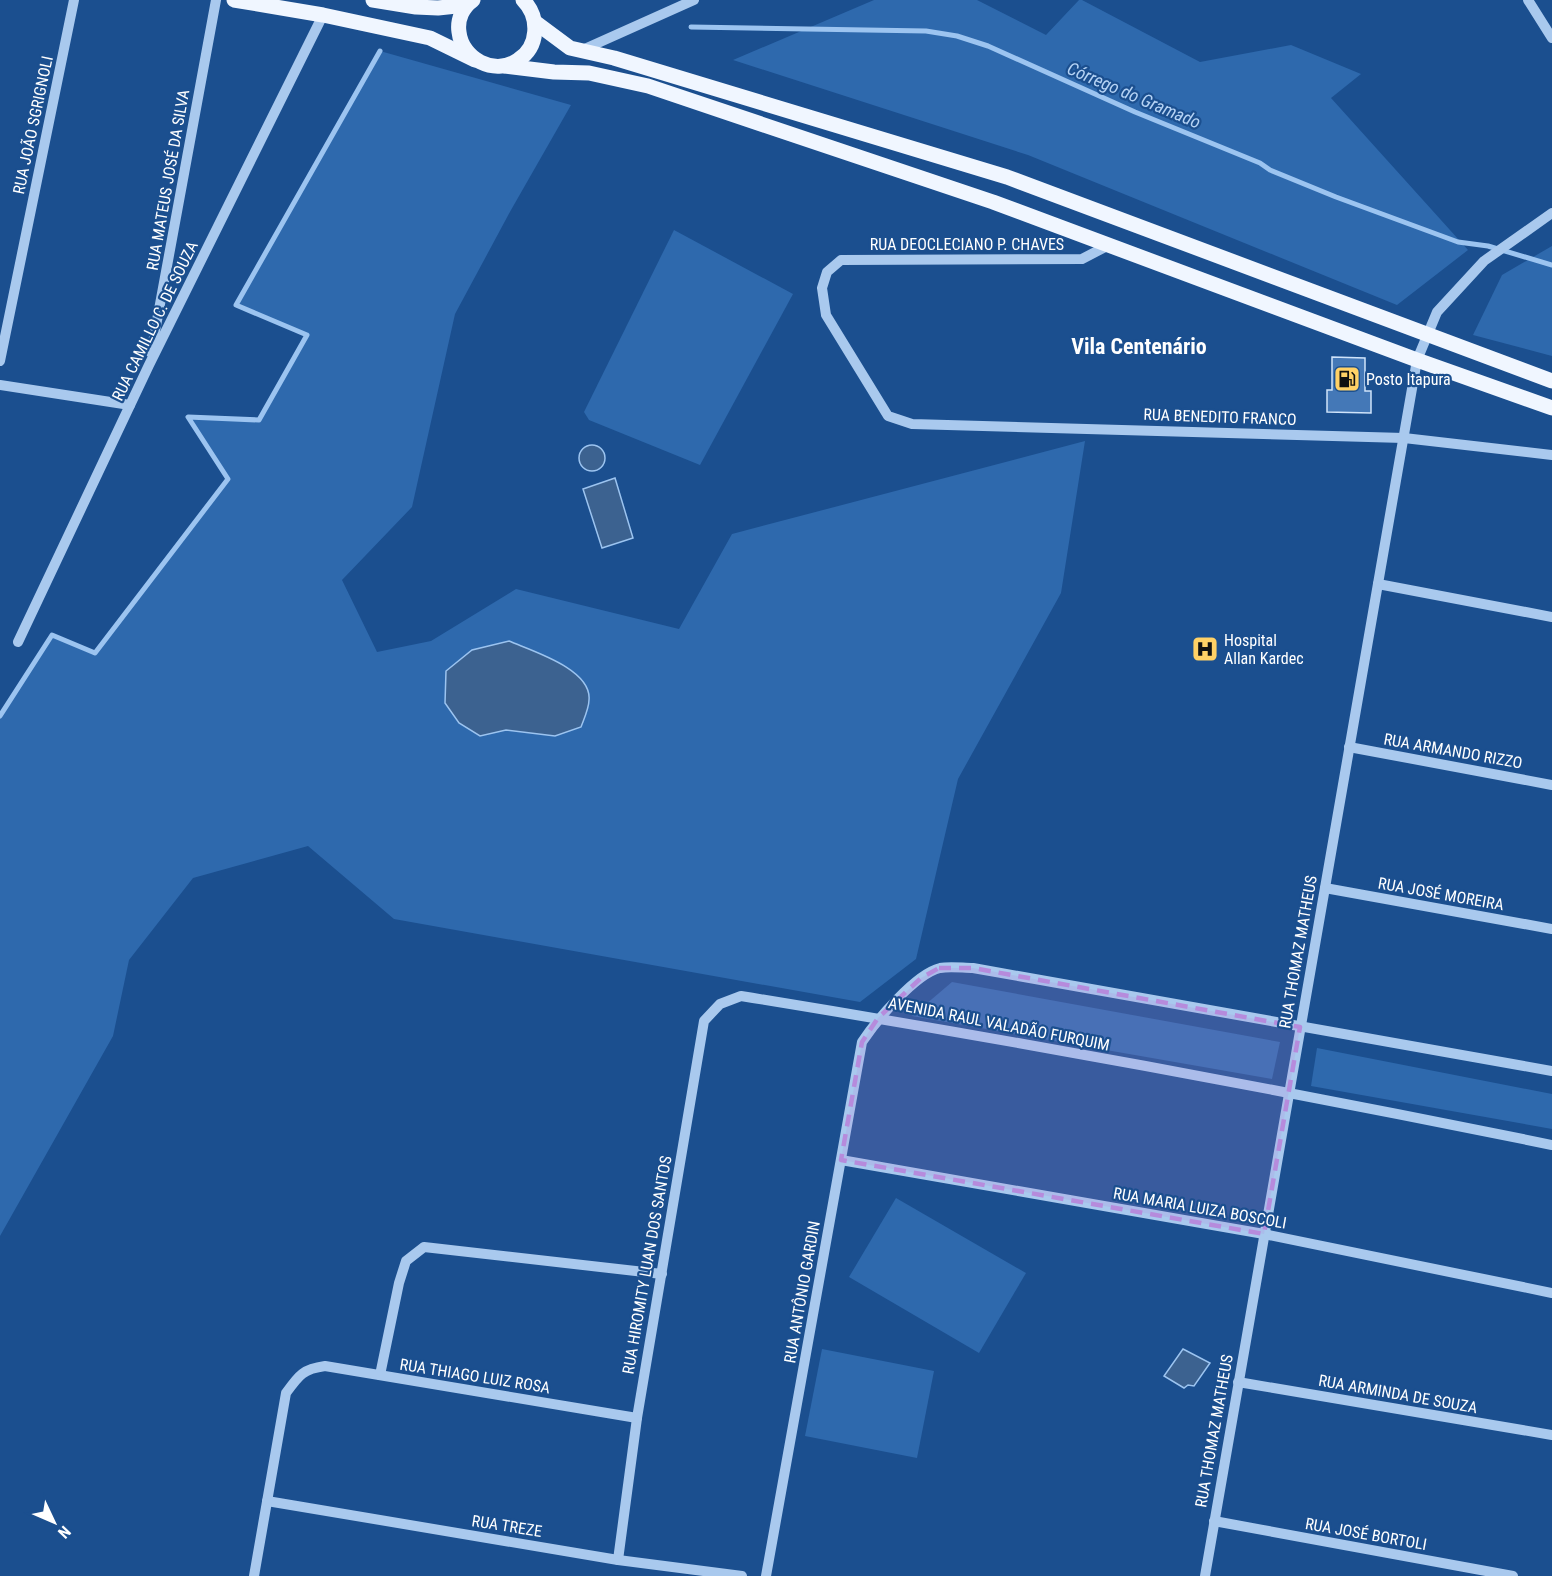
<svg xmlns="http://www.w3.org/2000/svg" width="1552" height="1576" font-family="'Roboto Condensed',sans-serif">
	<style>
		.green { fill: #2e69ad }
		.water { fill: #3c6290; stroke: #9cc4f0; stroke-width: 1.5 }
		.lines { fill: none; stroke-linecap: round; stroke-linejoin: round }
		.stream { stroke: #9cc4f0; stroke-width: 5 }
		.building { fill: #4478b7; stroke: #cfe3fa; stroke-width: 1.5 }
		.minor { stroke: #a9c9ee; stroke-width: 10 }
		.major { stroke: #f0f6ff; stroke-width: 15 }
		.marked { fill: #b68bdc; fill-opacity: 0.2; stroke: #b68bdc; stroke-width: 4.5; stroke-dasharray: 12 8; stroke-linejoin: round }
		.labels { text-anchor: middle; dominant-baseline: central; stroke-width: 4.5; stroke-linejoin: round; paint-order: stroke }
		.street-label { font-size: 16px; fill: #fff; stroke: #1b4f8f }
		.poi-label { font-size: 16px; fill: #fff; stroke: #1b4f8f; text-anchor: start }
		.water-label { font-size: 18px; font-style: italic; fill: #b5d3f5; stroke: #1b4f8f }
		.district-label { font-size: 22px; font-weight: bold; fill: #fff; stroke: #1b4f8f }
	</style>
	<rect width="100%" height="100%" fill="#1b4f8f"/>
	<!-- green -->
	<g class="green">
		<path d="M874,0H977L1046,35L1079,0H1082L1200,62L1291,45L1361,74L1331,98L1468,250L1397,305L1028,155L733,60Z"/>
		<path d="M380,51L571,105L511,210L455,314L412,507L342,580L377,652L431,641L516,589L679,629L732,534L1085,441L1061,593L958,779L916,959L860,1002L394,919L308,846L193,878L129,960L113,1036L0,1236V716L52,635L96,652L228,479L188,417L259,420L306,335L236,305Z"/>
		<path d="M674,230L793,294L700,465L589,420L584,412Z"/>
		<path d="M1552,246V356L1473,335L1502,275Z"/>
		<path d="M952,982L1280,1042L1272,1079L912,1016Z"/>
		<path d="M1317,1048L1552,1094V1129L1311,1086Z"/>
		<path d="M896,1198L1026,1273L979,1353L849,1277Z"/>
		<path d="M822,1349L934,1371L917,1458L805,1436Z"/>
	</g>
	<!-- water -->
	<g class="water">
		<circle cx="592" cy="458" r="13"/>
		<path d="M615,478L633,538L602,548L583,489Z"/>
		<path d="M509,641C532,651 592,669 589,700C589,708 584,719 581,727L555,736L506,730L480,736L459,723L445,703L446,671L472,650Z"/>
		<path d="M1183,1349L1210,1363L1194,1386L1188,1385L1184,1388L1164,1376Z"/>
	</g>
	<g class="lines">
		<!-- stream -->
		<g class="stream">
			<path d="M691,27L926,31L957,36L988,46L1135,112L1260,163L1270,170L1336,197L1458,242L1488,246L1552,265"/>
			<path d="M0,716L52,635L95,653L228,479L188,417L259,420L307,335L236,305L380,51"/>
		</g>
	</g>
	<!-- building -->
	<path class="building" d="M1332,357L1365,358V391H1371V413L1327,412V390H1332Z"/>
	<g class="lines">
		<!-- minor -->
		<g class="minor">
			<path d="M1528,0L1552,38"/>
			<path d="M580,51L694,0"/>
			<path d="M1109,245L1082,259L841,260L827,272L822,288L826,315L888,416L912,424L1404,438L1552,455"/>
			<path d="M151,353L216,0"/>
			<path d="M0,361L74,0"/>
			<path d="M0,385L130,405"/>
			<path d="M1378,584L1552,617"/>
			<path d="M18,642L149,365L323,15"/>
			<path d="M1349,747L1552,785"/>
			<path d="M1325,888L1552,929"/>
			<path d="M841,1160L1264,1234L1552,1293"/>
			<path d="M380,1375L399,1283L406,1261L424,1247L662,1274"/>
			<path d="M1238,1382L1552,1435"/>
			<path d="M267,1501L618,1560L742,1576"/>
			<path d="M1214,1521L1513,1576"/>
			<path d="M618,1560L637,1418L704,1021L720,1004L741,996C1012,1040 1283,1090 1552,1145"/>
			<path d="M254,1576L286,1393C299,1375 303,1369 325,1366L637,1418"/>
			<path d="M766,1576L862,1042C876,1021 915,974 940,968C950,966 963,968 973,968L1552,1071"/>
			<path d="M1205,1576L1417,360L1437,312L1484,261L1552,213"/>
		</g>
		<!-- major -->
		<g class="major">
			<path d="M234,0L323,15L430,38L475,60"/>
			<path d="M373,0L416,7L438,8L466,5"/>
			<path d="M473,0C463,7 457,19 459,32C462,59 494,76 518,60C539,47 540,17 523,0"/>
			<path d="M535,22L570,48L614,58L1007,177L1552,381"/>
			<path d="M505,66L554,72L589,73L648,86L993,202L1417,360L1552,408"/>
		</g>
	</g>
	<!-- marked area -->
	<path class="marked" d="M939,968H973L1300,1027L1264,1234L841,1160L862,1042L878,1018L921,978Z"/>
	<!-- icons -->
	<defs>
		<symbol id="fuel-square" viewBox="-11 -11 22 22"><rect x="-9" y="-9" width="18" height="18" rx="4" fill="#ffd166" stroke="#1b4f8f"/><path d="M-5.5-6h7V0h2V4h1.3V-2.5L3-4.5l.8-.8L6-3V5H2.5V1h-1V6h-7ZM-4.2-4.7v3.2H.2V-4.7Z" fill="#111"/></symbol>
		<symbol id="hospital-square" viewBox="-11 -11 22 22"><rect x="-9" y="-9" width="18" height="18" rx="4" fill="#ffd166" stroke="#1b4f8f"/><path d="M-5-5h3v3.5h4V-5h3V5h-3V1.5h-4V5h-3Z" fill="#111"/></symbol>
	</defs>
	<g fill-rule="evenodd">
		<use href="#fuel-square" x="1332" y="364" width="30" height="30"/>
		<use href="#hospital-square" x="1190" y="634" width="30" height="30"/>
	</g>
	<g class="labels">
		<!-- street labels -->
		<g class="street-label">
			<text transform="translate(33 125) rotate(-78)">RUA JOÃO SGRIGNOLI</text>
			<text transform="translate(168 180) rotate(-80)">RUA MATEUS JOSÉ DA SILVA</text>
			<text x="967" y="244">RUA DEOCLECIANO P. CHAVES</text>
			<text transform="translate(155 321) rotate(-64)">RUA CAMILLO C. DE SOUZA</text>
			<text transform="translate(1220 417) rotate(2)">RUA BENEDITO FRANCO</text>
			<text transform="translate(1453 751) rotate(10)">RUA ARMANDO RIZZO</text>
			<text transform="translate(1441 894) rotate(10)">RUA JOSÉ MOREIRA</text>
			<text transform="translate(1298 952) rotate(-80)">RUA THOMAZ MATHEUS</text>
			<text transform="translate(999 1024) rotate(11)">AVENIDA RAUL VALADÃO FURQUIM</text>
			<text transform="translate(1200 1208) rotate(10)">RUA MARIA LUIZA BOSCOLI</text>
			<text transform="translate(647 1265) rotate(-80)">RUA HIROMITY LUAN DOS SANTOS</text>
			<text transform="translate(802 1292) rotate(-80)">RUA ANTÔNIO GARDIN</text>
			<text transform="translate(475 1376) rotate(9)">RUA THIAGO LUIZ ROSA</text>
			<text transform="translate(1398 1394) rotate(10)">RUA ARMINDA DE SOUZA</text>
			<text transform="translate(1214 1431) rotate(-80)">RUA THOMAZ MATHEUS</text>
			<text transform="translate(507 1526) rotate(9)">RUA TREZE</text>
			<text transform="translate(1366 1534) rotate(10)">RUA JOSÉ BORTOLI</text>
		</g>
		<!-- poi labels -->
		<g class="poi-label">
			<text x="1366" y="379">Posto Itapura</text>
			<text x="1224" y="640">Hospital<tspan x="1224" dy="18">Allan Kardec</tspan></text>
		</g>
		<!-- water labels -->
		<g class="water-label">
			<text transform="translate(1134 95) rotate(23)">Córrego do Gramado</text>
		</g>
		<!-- district labels -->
		<g class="district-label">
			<text x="1139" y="346">Vila Centenário</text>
		</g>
	</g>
	<!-- north arrow -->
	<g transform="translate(54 1522) rotate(134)" stroke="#1b4f8f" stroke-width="4.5" paint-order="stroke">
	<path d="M0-4.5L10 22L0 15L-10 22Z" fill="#ffffff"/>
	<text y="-9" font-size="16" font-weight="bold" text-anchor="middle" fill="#ffffff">N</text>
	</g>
</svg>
